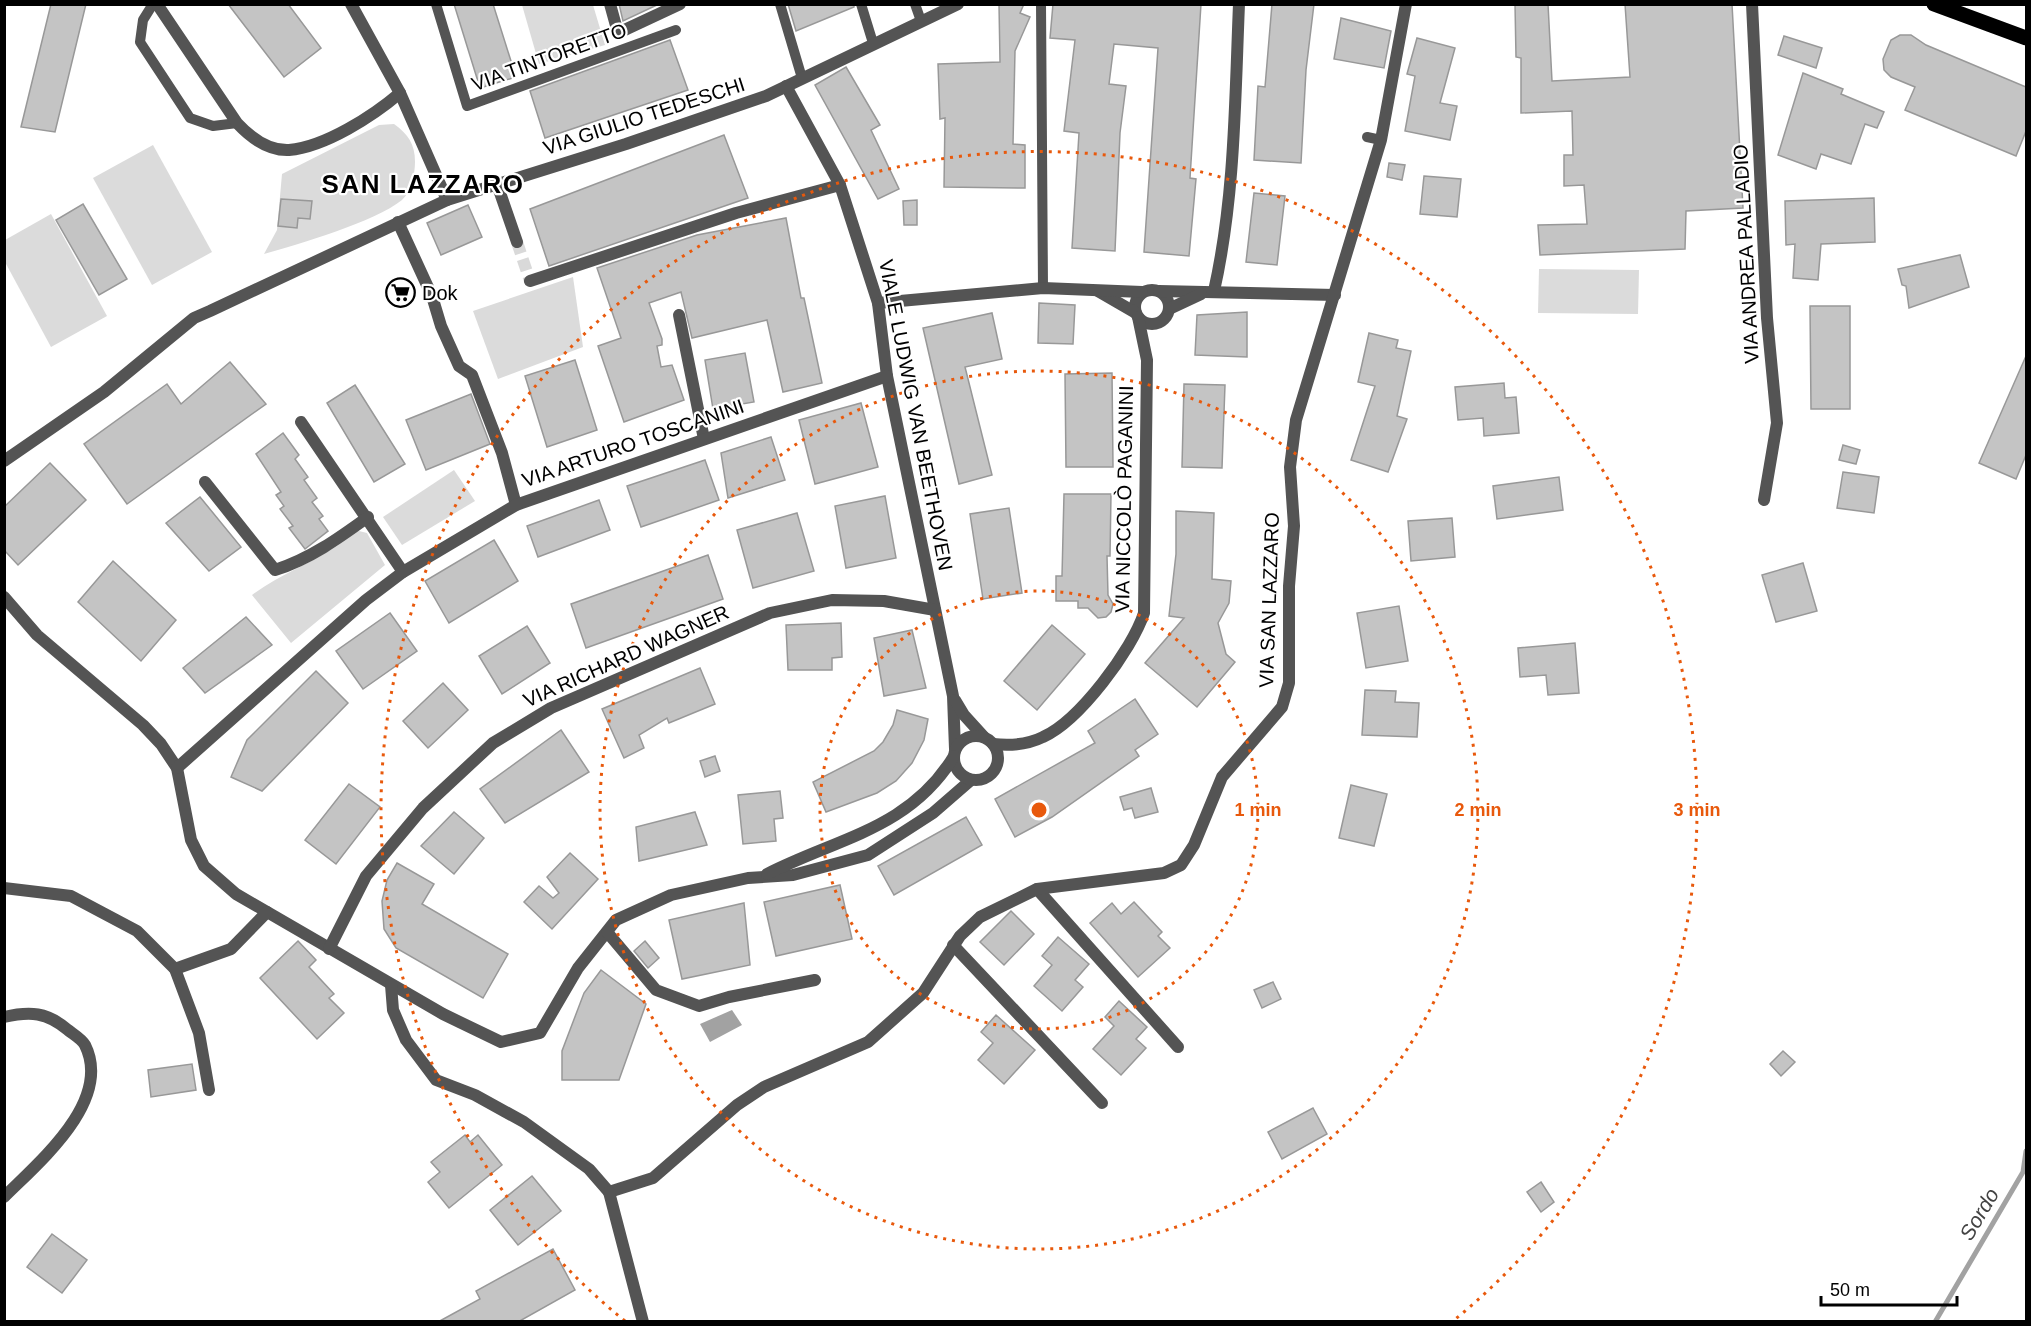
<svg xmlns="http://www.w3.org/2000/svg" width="2031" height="1326" font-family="Arial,sans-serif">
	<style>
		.green { fill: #dbdbdb }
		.water { fill: #a2a2a2 }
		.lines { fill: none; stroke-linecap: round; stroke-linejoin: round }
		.stream { stroke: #a2a2a2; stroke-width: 5 }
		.building { fill: #c4c4c4; stroke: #989898; stroke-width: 1.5 }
		.minor-tunnel { stroke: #d9d9d9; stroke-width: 12; stroke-dasharray: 12 6; stroke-linecap: butt }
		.service { stroke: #545454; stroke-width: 10 }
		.minor { stroke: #545454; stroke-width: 12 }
		.tertiary { stroke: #545454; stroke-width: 12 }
		.primary { stroke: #000; stroke-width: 15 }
		.ring { fill: none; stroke: #e8590c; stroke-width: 3; stroke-dasharray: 3 6 }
		.labels { text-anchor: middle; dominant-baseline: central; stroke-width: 4.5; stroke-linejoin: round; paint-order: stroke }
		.street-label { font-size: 20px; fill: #000; stroke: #fff }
		.poi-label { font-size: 20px; fill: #000; stroke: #fff; text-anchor: start }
		.water-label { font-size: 21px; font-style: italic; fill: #434343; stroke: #fff }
		.district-label { font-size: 26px; font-weight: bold; letter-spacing: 1.5px; fill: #000; stroke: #fff }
		.centre { fill: #e8590c; stroke: #fff; stroke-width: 3 }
		.ring-label { font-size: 18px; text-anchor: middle; font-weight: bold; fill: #e8590c; stroke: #fff; stroke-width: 4.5; stroke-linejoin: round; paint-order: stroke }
	</style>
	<rect width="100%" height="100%" fill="#fff"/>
	<!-- green -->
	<g class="green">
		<path d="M522,5H593L605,45L539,64Z"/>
		<path d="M394,124C408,134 415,144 415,162C415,174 411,192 402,200C375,222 299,244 264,254L277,230L282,174L379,125Z"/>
		<path d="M153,145L212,252L152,285L93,178Z"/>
		<path d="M51,214L107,316L51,347L5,262V240Z"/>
		<path d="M1539,269L1639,270L1638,314L1538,313Z"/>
		<path d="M573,277L583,347L498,379L473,311Z"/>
		<path d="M454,470L475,501L402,545L383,517Z"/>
		<path d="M359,531L367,533L385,565L291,643L252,595C279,575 309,564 337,546C345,540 349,533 359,531Z"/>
	</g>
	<!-- water -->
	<path class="water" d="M732,1010L742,1025L710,1042L700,1024Z"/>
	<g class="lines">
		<!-- stream -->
		<path class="stream" d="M1935,1322L2023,1172L2026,1151"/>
	</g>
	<!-- building -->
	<g class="building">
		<path d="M51,4H86L55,132L21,127Z"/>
		<path d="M228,4H288L321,48L284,77Z"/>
		<path d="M454,4H493L516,77L480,88Z"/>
		<path d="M619,4H659L623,21Z"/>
		<path d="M788,4H854V7L796,31Z"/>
		<path d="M999,4H1024L1020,13L1030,17L1015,51L1013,144L1025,145V188L944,187L945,118L940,119L938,64L1000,62Z"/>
		<path d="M1053,4H1201L1190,178L1196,179L1189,256L1144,252L1158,48L1114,44L1109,84L1126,86L1120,133L1115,251L1072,248L1079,133L1064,131L1075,40L1050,38Z"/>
		<path d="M1272,4H1314L1306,70L1301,163L1254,160L1258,86L1265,87Z"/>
		<path d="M1515,4H1548L1552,81L1630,77L1625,4H1732L1743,208L1686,211L1685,249L1540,255L1538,225L1587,224L1584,185L1564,186V155H1573L1572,111L1521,113V58L1516,57Z"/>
		<path d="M1341,18L1391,31L1384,68L1334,59Z"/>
		<path d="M1900,35H1911L1926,45L2026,87V131L2016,156L1905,110L1915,87L1891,77L1884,70L1883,59L1891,40Z"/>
		<path d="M1784,36L1822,48L1816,68L1778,55Z"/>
		<path d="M1417,38L1455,48L1440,103L1457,106L1450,140L1405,131L1415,76L1407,74Z"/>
		<path d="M670,40L688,90L545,138L530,91Z"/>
		<path d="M846,67L880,125L871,130L899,189L878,199L815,85Z"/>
		<path d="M1803,73L1843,89L1841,94L1884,112L1877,128L1865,124L1851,164L1821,154L1816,169L1778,155Z"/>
		<path d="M724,135L748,198L549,266L530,209Z"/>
		<path d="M1389,163L1405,165L1402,180L1387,177Z"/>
		<path d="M1424,176L1461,179L1457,217L1420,214Z"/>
		<path d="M1254,193L1285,196L1277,265L1246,262Z"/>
		<path d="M1874,198L1875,242L1821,244L1818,280L1793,278L1795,244L1786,245L1785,201Z"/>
		<path d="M281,199L312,201L310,219L298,218L297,228L278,226Z"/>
		<path d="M917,200V225H904L903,201Z"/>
		<path d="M83,204L127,279L99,295L56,220Z"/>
		<path d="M468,205L482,237L441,255L427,223Z"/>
		<path d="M786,218L801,298H804L822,383L783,392L767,320L692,338L681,292L649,303L662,339V345L657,346L661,367L672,365L684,400L624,422L598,346L621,338L597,268L697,235Z"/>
		<path d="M1960,255L1969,287L1909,308L1906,286L1902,285L1898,269Z"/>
		<path d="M1039,303L1075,305L1073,344L1038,343Z"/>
		<path d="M1810,306H1850V409H1811Z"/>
		<path d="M1247,312V357L1195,355L1197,315Z"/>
		<path d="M992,313L1002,359L965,367L992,475L959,484L923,328Z"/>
		<path d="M1369,333L1398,340L1396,348L1411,351L1397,416L1407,419L1388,472L1351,460L1375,386L1358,382Z"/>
		<path d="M745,353L754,402L713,409L705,360Z"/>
		<path d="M2026,356V455L2016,479L1979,463Z"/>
		<path d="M575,360L597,430L547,447L525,376Z"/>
		<path d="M230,362L266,404L127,504L84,444L167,384L181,404Z"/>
		<path d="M1112,373L1113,467H1066L1065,374Z"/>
		<path d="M1504,383L1505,398L1516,397L1519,433L1484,436L1483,418L1458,420L1455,387Z"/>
		<path d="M1184,384L1225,385L1222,468L1182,467Z"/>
		<path d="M355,385L405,464L374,482L327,403Z"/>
		<path d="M471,394L490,444L426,470L406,420Z"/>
		<path d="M861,403L878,467L815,484L799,420Z"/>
		<path d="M283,433L299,455L295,459L308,477L304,480L317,498L312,502L323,516L319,519L328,531L305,549L289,528L293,526L280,509L284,506L276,495L281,492L256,454Z"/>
		<path d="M771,437L785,480L728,498L721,453Z"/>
		<path d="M1843,445L1860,450L1856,464L1839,460Z"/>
		<path d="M705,460L719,500L641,527L627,486Z"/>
		<path d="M50,463L86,500L18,565L4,550V507Z"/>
		<path d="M1843,472L1879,477L1874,513L1837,508Z"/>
		<path d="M1559,477L1563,510L1497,519L1493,486Z"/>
		<path d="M1064,494H1111L1110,556H1107L1108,595L1113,604L1111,612L1106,617L1098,618L1088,608H1078V601H1056V576H1062Z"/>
		<path d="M885,496L896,558L846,568L835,506Z"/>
		<path d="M200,497L241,547L209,571L166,523Z"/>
		<path d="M599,500L610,530L538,557L527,526Z"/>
		<path d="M1009,508L1022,593L983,599L970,514Z"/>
		<path d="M1176,511L1214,513L1212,579L1231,581L1229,603L1218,623L1226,654L1235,662L1197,707L1145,663L1184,618L1169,616L1176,554Z"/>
		<path d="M797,513L814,571L753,588L737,530Z"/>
		<path d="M1452,518L1455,557L1411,561L1408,521Z"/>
		<path d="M494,540L518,581L449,623L425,581Z"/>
		<path d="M708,555L723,599L586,648L571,604Z"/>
		<path d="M113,561L176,620L141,661L78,602Z"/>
		<path d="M1803,563L1817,611L1776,622L1762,575Z"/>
		<path d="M1399,606L1408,661L1366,668L1357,613Z"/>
		<path d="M390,613L417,651L363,689L336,651Z"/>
		<path d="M246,617L272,645L205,693L183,668Z"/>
		<path d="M841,623L842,657L832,658V670H788L786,625Z"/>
		<path d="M1052,625L1085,654L1037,710L1004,681Z"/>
		<path d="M527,626L550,663L502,694L479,656Z"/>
		<path d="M912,630L926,688L884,696L874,638Z"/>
		<path d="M1575,643L1579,693L1548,695L1546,675L1520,677L1518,648Z"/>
		<path d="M700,668L715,704L669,723L667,718L639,735L644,748L624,758L602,709Z"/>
		<path d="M316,671L348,703L262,791L231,777L247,740Z"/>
		<path d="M443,683L468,710L428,748L403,721Z"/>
		<path d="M1365,690L1396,691L1395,702L1419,703L1417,737L1362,735Z"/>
		<path d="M1135,699L1158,734L1135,750L1139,756L1052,817L1015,837L995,799L1095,743L1088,731Z"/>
		<path d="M897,710L928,719L924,740L912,763L896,781L877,793L826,812L813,782L874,751L883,742L893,725Z"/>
		<path d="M561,730L589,772L505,823L480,789Z"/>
		<path d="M715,756L720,771L705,777L700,761Z"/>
		<path d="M349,784L380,807L336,864L305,840Z"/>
		<path d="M1351,785L1387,794L1374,846L1339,838Z"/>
		<path d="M1151,788L1158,812L1135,818L1132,808L1124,810L1120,797Z"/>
		<path d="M780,791L783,818L774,819L776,841L743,844L738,795Z"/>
		<path d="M454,812L484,838L454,874L421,846Z"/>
		<path d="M695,812L707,845L639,861L636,827Z"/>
		<path d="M966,817L982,845L894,895L878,866Z"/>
		<path d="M570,853L598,879L552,929L524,902L539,886L553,898L559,893L547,877Z"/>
		<path d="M397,863L434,884L422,904L508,954L483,998L396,948L384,929L382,901L387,880Z"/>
		<path d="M840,885L852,939L776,956L764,902Z"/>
		<path d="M1134,902L1162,932L1158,936L1170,948L1138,977L1090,923L1112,903L1121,914Z"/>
		<path d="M744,903L750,965L682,979L669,920Z"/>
		<path d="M1011,911L1034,934L1004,965L980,942Z"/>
		<path d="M1058,937L1089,964L1075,980L1083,987L1062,1011L1034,986L1052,965L1042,956Z"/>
		<path d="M298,941L316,960L309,967L334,994L329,998L344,1013L317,1039L260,978Z"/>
		<path d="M645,941L659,958L648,968L634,951Z"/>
		<path d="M601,970L646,1004L619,1080H562V1051L584,993Z"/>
		<path d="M1273,982L1281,999L1262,1008L1254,990Z"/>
		<path d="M1119,1001L1147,1027L1136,1039L1146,1048L1121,1075L1093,1049L1114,1026L1105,1017Z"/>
		<path d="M996,1015L1035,1050L1004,1084L978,1060L993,1043L981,1032Z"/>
		<path d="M1783,1051L1795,1062L1781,1076L1770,1064Z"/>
		<path d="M192,1064L196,1090L151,1097L148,1070Z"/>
		<path d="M1313,1108L1327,1134L1282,1159L1268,1132Z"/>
		<path d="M465,1135L470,1142L478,1135L502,1165L449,1208L428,1182L440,1172L431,1162Z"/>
		<path d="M532,1176L561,1211L518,1245L490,1210Z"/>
		<path d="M1541,1182L1554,1202L1541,1212L1527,1192Z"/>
		<path d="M52,1234L87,1260L62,1293L27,1267Z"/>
		<path d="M553,1249L575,1290L518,1322H438L480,1299L476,1291Z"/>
	</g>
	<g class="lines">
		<!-- minor-tunnel -->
		<path class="minor-tunnel" d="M517,242L530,281"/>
		<!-- service -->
		<g class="service">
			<path d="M153,4L143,20L140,42L190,118L213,126L237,123"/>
			<path d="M436,4L467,106L676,30"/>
			<path d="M780,4L802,78"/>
			<path d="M861,4L873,43"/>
			<path d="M915,4L921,21"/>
			<path d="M1041,4L1043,288"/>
			<path d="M1367,137L1381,140"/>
		</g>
		<!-- minor -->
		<g class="minor">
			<path d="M157,4L237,123C250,137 268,151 289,150C325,147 373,116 400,93"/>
			<path d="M351,4L400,93L447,200"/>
			<path d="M610,4L618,33L680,4"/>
			<path d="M1752,4L1767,318L1777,423L1764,500"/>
			<path d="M786,86L840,185L878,303L887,376L953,696L955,749"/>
			<path d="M497,184L517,242"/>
			<path d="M398,222L432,296L441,326L459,366L472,375L502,453L516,505"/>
			<path d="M530,281L736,213L840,185"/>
			<circle cx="1152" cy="307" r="17"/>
			<path d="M1098,291L1136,313"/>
			<path d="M1159,291L1335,295"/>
			<path d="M1214,291C1235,198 1235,99 1239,4"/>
			<path d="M878,303L1043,288L1142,292"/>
			<path d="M1169,309L1201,294"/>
			<path d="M679,315L704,439"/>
			<path d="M301,422L403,572"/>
			<path d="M205,482L275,570C310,559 339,538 368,517"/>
			<path d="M4,597L37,635L143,725L161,744L177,768L191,840L204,866L236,894L443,1014L501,1042L540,1033L578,968L616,920L671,895L748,878L793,875L868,855L933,813L971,780"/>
			<path d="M955,700L964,715L984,737"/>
			<circle cx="976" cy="758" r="22"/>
			<path d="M993,744C1011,746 1027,745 1043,737C1079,721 1132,650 1144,613L1147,360L1138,317"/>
			<path d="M177,768L366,600L403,572L516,505L887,376"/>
			<path d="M767,874C837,838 910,829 954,756"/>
			<path d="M4,888L71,896L137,931L175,969L231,949L267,912"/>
			<path d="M1037,889L1178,1047"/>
			<path d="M607,932L656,990L699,1006L729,997L815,980"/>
			<path d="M953,945L1102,1103"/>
			<path d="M329,949L366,876L423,808L493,743L551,708L770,613L832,600L884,601L935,610"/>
			<path d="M175,969L199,1033L209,1090"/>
			<path d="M391,985L393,1010L406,1040L436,1080L475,1095L524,1122L589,1169L609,1192L653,1178L737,1105L764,1087L868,1042L923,993L960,936L980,917L1037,889L1164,873L1181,865L1194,845L1222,777L1282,707L1289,683V586L1294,526L1290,467L1296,420L1381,140L1406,4"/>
			<path d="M4,1017C30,1011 47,1012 68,1030C73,1034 82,1039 85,1045C113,1101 39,1162 4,1197"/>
			<path d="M609,1192L643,1322"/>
		</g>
		<!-- tertiary -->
		<path class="tertiary" d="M4,461L104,392L194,318L210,311L447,200L626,144L766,96L958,4"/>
		<!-- primary -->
		<path class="primary" d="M1934,4L2026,38"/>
	</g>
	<!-- distance rings -->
	<g class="ring">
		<circle cx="1039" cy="810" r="219"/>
		<circle cx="1039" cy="810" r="439"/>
		<path d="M625 1321A658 658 0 1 1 1453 1321"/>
	</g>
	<!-- icons -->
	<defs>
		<symbol id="supermarket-ring" viewBox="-11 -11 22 22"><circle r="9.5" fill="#fff" stroke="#000" stroke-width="1.5"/><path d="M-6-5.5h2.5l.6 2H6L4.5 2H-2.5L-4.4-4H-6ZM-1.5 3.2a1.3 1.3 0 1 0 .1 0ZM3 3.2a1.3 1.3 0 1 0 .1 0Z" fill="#000"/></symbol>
	</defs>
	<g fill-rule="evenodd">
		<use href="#supermarket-ring" x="384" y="276" width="33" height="33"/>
	</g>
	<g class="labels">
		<!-- street labels -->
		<g class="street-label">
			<text transform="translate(549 57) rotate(-20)">VIA TINTORETTO</text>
			<text transform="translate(644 116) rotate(-18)">VIA GIULIO TEDESCHI</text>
			<text transform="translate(1746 254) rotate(-93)">VIA ANDREA PALLADIO</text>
			<text transform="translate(916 415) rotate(79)">VIALE LUDWIG VAN BEETHOVEN</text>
			<text transform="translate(633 443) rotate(-19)">VIA ARTURO TOSCANINI</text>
			<text transform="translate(1124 499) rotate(-89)">VIA NICCOLÒ PAGANINI</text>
			<text transform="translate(1269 600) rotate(-88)">VIA SAN LAZZARO</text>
			<text transform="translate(626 656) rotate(-24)">VIA RICHARD WAGNER</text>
		</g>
		<!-- poi labels -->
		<g class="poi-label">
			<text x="422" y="293">Dok</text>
		</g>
		<!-- water labels -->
		<g class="water-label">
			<text transform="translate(1979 1214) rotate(-59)">Sordo</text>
		</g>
		<!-- district labels -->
		<g class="district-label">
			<text x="423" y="184">SAN LAZZARO</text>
		</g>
	</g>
	<circle cx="1039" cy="810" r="9" class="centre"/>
	<g class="ring-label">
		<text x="1258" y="816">1 min</text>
		<text x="1478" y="816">2 min</text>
		<text x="1697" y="816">3 min</text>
	</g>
	<!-- border -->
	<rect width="2031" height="1326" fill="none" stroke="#000000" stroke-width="12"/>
	<!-- scale -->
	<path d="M1821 1296v9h136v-9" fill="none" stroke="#000000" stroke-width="3"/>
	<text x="1830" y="1296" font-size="18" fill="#000000" stroke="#ffffff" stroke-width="4.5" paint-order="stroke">50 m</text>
</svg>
